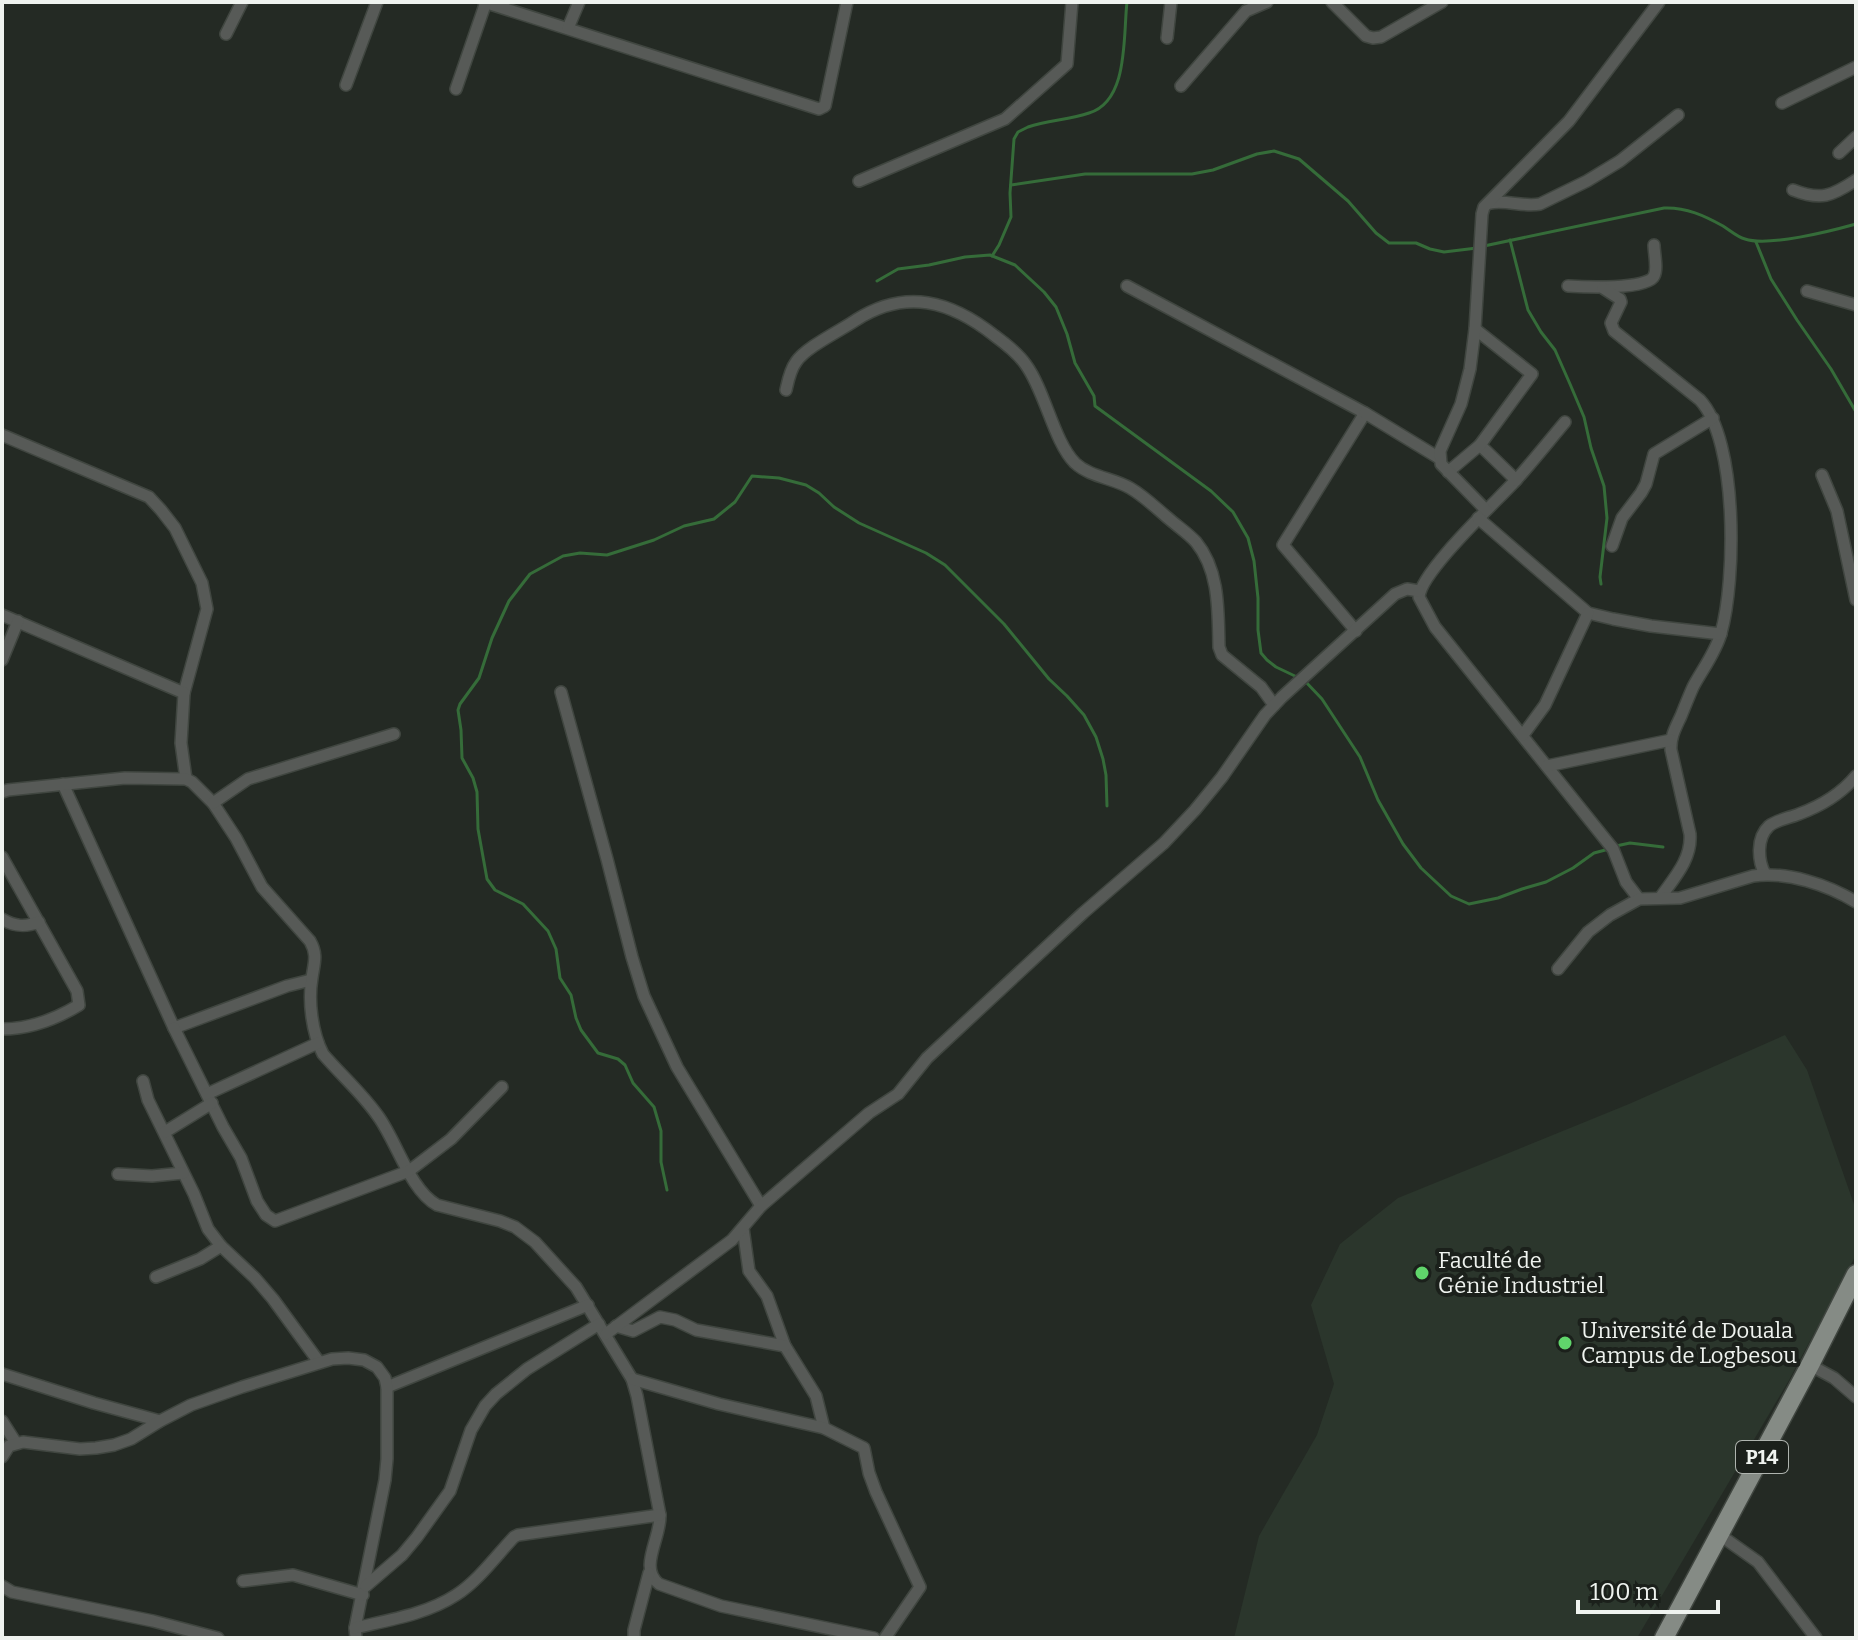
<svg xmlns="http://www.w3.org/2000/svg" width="1858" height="1640" font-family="Bitter,serif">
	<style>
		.built { fill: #2b362c }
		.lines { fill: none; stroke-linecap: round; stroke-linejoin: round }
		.stream { stroke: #356c39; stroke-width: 3 }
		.minor-casing { stroke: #404640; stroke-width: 14 }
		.primary-casing { stroke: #404640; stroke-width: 21 }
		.minor { stroke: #575a57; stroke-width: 11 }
		.primary { stroke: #858b85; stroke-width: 18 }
		.poi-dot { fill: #60d56b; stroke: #1b201b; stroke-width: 3 }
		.labels { text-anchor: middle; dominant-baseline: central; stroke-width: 8; stroke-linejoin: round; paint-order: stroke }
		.shield { fill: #1b201b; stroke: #afb4af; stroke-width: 2 }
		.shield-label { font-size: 20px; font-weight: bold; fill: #eff3ef }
		.poi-label { font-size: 22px; fill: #eff3ef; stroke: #1b201b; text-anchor: start }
	</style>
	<rect width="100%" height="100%" fill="#242a24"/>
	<!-- built -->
	<path class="built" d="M1785,1035L1807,1070L1856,1210V1255L1788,1382L1637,1638H1234L1259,1536L1317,1435L1334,1384L1311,1305L1340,1244L1398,1198L1629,1104Z"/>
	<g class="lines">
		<!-- stream -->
		<g class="stream">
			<path d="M1011,185L1085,174H1192L1213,170L1257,154L1274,151L1299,159L1348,201L1376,233L1389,243H1416L1430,249L1444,252L1477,248"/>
			<path d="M1510,240L1528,310L1541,332L1555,350L1570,384L1584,417L1591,448L1604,486L1607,518L1600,577L1601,584"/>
			<path d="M1756,242L1771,279L1797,320L1831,369L1856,412"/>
			<path d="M1484,246L1664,208C1686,207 1705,216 1723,226C1731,231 1737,237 1745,239C1768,247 1831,231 1856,224"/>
			<path d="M992,256L999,245L1011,217L1010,193L1014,139L1018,132L1028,127C1048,120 1069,120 1089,113C1129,101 1123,36 1127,2"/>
			<path d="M877,281L898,269L929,265L965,257L990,255L1015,265L1044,292L1056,307L1067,334L1075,363L1094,396L1095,406L1211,491L1233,512L1248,538L1254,561L1258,598V630L1261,653L1267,660L1276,667L1297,677"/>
			<path d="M1304,680L1322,699L1360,757L1378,800L1403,844L1421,868L1451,896L1469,904L1498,898L1522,889L1546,882L1573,868L1594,853L1609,849"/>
			<path d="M1616,846L1630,843L1663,847"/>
			<path d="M667,1190L661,1162V1131L654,1107L633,1083L625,1065L618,1059L598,1053L581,1030L576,1018L571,995L560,978L556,949L548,931L523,904L495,890L487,879L478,829L477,792L473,778L462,758L461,730L458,710L460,704L479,678L492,638L509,601L530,574L563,556L580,553L607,555L654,540L684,526L714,519L735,502L752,476L779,478L806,485L819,493L834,507L859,523L926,553L945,565L1004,624L1049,679L1067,696L1084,715L1096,737L1103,759L1106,775L1107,806"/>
		</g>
		<defs>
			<g id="minor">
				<path d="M484,2L819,109L825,106L847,2"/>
				<path d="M1332,2L1366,36L1373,38L1381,37L1442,2"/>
				<path d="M568,28L579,2"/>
				<path d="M226,34L242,2"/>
				<path d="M1167,38L1171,2"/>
				<path d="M346,85L377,2"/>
				<path d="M1181,86L1246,11L1267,2"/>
				<path d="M456,89L486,2"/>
				<path d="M1782,103L1856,67"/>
				<path d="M1839,153L1856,137"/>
				<path d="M859,181L1005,119L1067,64L1072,2"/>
				<path d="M1793,190C1821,201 1832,196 1856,180"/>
				<path d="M1490,203C1507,200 1523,207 1540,204L1587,181L1620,161L1678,115"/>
				<path d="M1127,286L1365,413L1283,545L1356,631"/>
				<path d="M1568,286C1583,287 1648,290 1654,276C1658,269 1654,253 1654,245"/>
				<path d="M1603,288L1620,299L1621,302L1611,323L1614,331L1700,400C1738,441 1736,580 1721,633C1716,652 1702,670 1693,687C1689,696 1685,706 1681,716C1676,727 1670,737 1671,750L1690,834C1692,859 1674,878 1660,898"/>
				<path d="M1807,291L1856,305"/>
				<path d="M786,390C788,381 790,370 796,362C806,347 840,331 856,320C906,288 951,301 995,336C1006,344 1018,353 1026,365C1045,391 1054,442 1075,463C1090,477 1113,478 1130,488C1144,496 1156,508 1168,518C1177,526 1188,533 1196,542C1220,571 1218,612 1219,647L1222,655L1261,687L1274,705"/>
				<path d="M1365,413L1439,458"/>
				<path d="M1565,422C1549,441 1533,461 1517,479C1497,501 1421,571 1419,597L1435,627L1613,849L1626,882L1639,899"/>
				<path d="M2,435L149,497L161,510L175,528L202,583L207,609L184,693"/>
				<path d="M1480,445L1516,480"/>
				<path d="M1448,472L1480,445L1532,374L1475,329"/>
				<path d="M1822,475L1837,511L1856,600"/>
				<path d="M1486,510L1441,464L1440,451L1461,404L1470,369L1475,329L1482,214L1484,207L1569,121L1659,2"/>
				<path d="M1478,518L1588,613L1613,619L1651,626L1721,634"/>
				<path d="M1612,546L1622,518L1641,493L1646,484L1654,454L1713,418"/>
				<path d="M2,615L184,693L181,743L186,779"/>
				<path d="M2,660L18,621"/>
				<path d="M561,692L607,859L632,957L644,996L677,1067L761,1206"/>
				<path d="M1523,735L1545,705L1588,613"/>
				<path d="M1547,766L1671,740"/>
				<path d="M63,784L174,1028L287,986L311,980"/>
				<path d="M2,792L8,790L125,778L186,779L192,782L213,803L236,838L262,887L310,941C318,955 314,963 312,978C308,1001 312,1033 323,1054C341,1075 362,1093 378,1116C397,1142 410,1190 437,1205L500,1221L515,1227L535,1242L576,1287L632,1379L637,1396L660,1515C661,1538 638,1568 659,1584L721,1606L874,1638"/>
				<path d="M213,803L248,779L394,734"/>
				<path d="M2,857L77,991L79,1005C56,1019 29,1029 2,1029"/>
				<path d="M1765,874C1758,861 1756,838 1769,826C1776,820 1789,818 1799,814C1821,806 1841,794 1856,776"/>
				<path d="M2,919C15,927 26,927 39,922"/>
				<path d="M1558,969L1588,932L1610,915L1639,899L1680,898L1753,876C1787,871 1828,885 1856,902"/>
				<path d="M174,1028L223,1127L241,1158L257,1201L266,1215L275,1221L409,1171L451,1139L502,1087"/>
				<path d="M143,1081L148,1100L194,1194L208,1229L221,1246L255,1278L273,1299L319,1362"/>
				<path d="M207,1094L318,1043"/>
				<path d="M165,1132L212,1103"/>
				<path d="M118,1174L152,1176L183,1173"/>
				<path d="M743,1228L749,1271L767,1296L785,1346L816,1396L824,1428"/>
				<path d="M156,1277L200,1259L221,1246"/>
				<path d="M616,1326L633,1331L660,1317L675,1320L696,1330L785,1346"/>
				<path d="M606,1334L732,1240L761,1206L869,1113L898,1094L927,1058L1083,913L1164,843L1195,810L1222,777L1265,715L1282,697L1395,594L1407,589L1419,591"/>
				<path d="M1810,1365L1834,1378L1856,1397"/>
				<path d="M2,1374L94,1403L160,1421"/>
				<path d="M632,1379L719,1404L824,1428L864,1448L869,1473L876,1492L920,1587L885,1638"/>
				<path d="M387,1387L588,1305"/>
				<path d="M2,1421L16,1443"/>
				<path d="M2,1457L9,1446L23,1442L80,1449L96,1448L114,1445L131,1439L160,1421L191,1405L242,1387L332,1359L348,1358L364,1360L377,1367L385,1378L387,1387V1459L385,1480L355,1628L356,1638"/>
				<path d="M1720,1535L1758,1562L1816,1638"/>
				<path d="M243,1581L293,1575L363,1595"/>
				<path d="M2,1586L12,1592L153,1621L218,1638"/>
				<path d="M366,1586L402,1555L417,1537L450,1491L471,1430L485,1406L496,1394L527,1369L599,1324"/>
				<path d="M355,1628C389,1620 427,1614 456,1595C478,1581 496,1556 514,1537L518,1535L660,1515"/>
				<path d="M634,1638V1630L649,1573"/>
			</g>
			<path id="primary" d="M1664,1638L1810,1365L1856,1274"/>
		</defs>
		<!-- minor casing -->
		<use href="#minor" class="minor-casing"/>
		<!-- primary casing -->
		<use href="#primary" class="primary-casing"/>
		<!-- minor -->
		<use href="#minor" class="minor"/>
		<!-- primary -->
		<use href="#primary" class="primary"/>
	</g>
	<!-- markers -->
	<g class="poi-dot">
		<circle cx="1422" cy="1273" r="8"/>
		<circle cx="1565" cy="1343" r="8"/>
	</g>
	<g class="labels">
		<!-- shield labels -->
		<rect class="shield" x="1736" y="1441" width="52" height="32" rx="6"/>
		<g class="shield-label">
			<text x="1762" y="1457">P14</text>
		</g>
		<!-- poi labels -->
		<g class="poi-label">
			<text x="1438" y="1260">Faculté de<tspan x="1438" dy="25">Génie Industriel</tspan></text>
			<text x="1581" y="1330">Université de Douala<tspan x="1581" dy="25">Campus de Logbesou</tspan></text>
		</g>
	</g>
	<!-- border -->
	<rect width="1858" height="1640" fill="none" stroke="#eff3ef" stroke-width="8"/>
	<!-- scale -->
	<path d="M1578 1600v12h140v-12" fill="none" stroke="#eff3ef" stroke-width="4"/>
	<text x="1590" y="1600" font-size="24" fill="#eff3ef" stroke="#1b201b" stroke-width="6" paint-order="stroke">100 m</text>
</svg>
